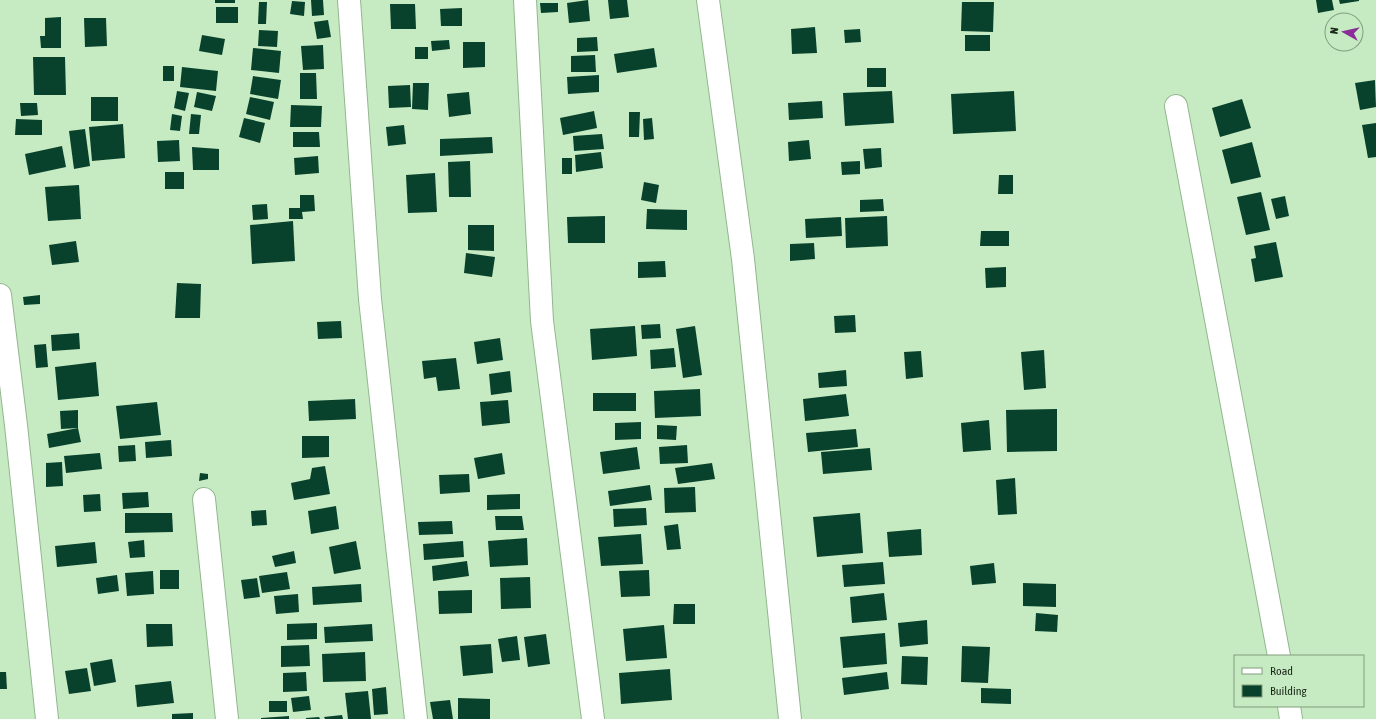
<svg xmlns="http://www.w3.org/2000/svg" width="1376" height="719" font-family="'Asap Condensed',sans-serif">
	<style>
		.building { fill: #09422c }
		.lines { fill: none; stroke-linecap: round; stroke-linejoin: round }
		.minor-casing { stroke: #93b68f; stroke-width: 24 }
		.minor { stroke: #fff; stroke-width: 22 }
	</style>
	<rect width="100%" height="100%" fill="#c6ebc2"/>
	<!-- building -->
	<g class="building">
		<rect x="215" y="0" width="20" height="3"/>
		<path d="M311,0H323L324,15L312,16Z"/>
		<path d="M588,0L590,21L569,23L567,3Z"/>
		<path d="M608,0H627L629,17L610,19Z"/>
		<path d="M1316,0H1332L1334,10L1318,13Z"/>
		<path d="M1339,0H1359V1L1340,4Z"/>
		<path d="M292,1L305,2L304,16L290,14Z"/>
		<path d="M259,2H267L266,24H258Z"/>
		<path d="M962,2H994L993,32L961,31Z"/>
		<path d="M540,3H558V12L541,13Z"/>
		<path d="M390,4H415L416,29H391Z"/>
		<rect x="216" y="7" width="22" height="16"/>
		<path d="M462,8V26H441L440,9Z"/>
		<path d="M61,17V48H41L40,36H45V18Z"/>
		<path d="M84,18H106L107,46L85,47Z"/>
		<path d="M328,20L331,37L317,39L314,22Z"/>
		<path d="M815,27L817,53L792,54L791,29Z"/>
		<path d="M860,29L861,42L845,43L844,30Z"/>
		<path d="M259,30L278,31L277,47L258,46Z"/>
		<path d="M202,35L225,39L222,55L199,51Z"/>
		<rect x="965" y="35" width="25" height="16"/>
		<path d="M597,37L598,51L577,52V38Z"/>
		<path d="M449,40L450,49L432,51L431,41Z"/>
		<path d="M463,42H485V67L463,68Z"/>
		<path d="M323,45L324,69L303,70L301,46Z"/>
		<rect x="415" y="47" width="13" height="12"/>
		<path d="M253,48L281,51L279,73L251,70Z"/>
		<path d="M654,48L657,67L617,73L614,54Z"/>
		<path d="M595,55L596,72H571V56Z"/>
		<path d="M33,57H65L66,95H34Z"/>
		<rect x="163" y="66" width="11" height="15"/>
		<path d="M182,67L218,71L216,91L180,87Z"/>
		<rect x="867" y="68" width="19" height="19"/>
		<path d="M300,73H316L317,99H300Z"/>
		<path d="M599,75V92L568,94L567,77Z"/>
		<path d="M253,76L281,80L278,99L250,94Z"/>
		<path d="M1375,80L1376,107L1360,110L1355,83Z"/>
		<path d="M413,83H429L428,110L412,109Z"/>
		<path d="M410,85L411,107L389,108L388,86Z"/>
		<path d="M177,91L189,93L185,111L174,108Z"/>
		<path d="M892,91L894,123L845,126L843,93Z"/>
		<path d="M1014,91L1016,131L953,134L951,94Z"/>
		<path d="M197,92L216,96L212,111L194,107Z"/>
		<path d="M469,92L471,114L449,117L447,94Z"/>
		<rect x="91" y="97" width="27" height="24"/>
		<path d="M250,97L274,102L270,120L246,114Z"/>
		<path d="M1242,99L1251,128L1220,137L1212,108Z"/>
		<path d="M822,101L823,118L789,120L788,103Z"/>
		<path d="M20,103H37L38,115L21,116Z"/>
		<path d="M291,105L322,106L321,127H290Z"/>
		<path d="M594,111L597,128L563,135L560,118Z"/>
		<path d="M629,112H640L639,137H629Z"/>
		<path d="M172,114L182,116L180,131L170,130Z"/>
		<path d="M191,114L201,115L199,134H189Z"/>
		<path d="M244,118L265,123L260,143L239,137Z"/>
		<path d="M652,118L654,139L644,140L643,119Z"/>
		<path d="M16,119L42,120V135H15Z"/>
		<path d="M1376,123V157L1368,158L1362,125Z"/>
		<path d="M123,124L125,158L92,161L89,127Z"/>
		<path d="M404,125L406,144L388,146L386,127Z"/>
		<path d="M85,129L90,166L74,169L69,131Z"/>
		<path d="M293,132H319L320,147H293Z"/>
		<path d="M602,134L604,149L574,151L573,136Z"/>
		<path d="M492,137L493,153L440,156V139Z"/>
		<path d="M179,140L180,161L158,162L157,141Z"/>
		<path d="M809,140L811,159L789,161L788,142Z"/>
		<path d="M1252,142L1261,177L1231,184L1222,150Z"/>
		<path d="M62,146L66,167L29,175L25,154Z"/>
		<path d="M192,147L219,149V170H193Z"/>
		<path d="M881,148L882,167L865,169L863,149Z"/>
		<path d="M601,152L603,168L576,172L575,155Z"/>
		<path d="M318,156L319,173L295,175L294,158Z"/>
		<rect x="562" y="158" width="10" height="16"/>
		<path d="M470,161L471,197H449L448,162Z"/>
		<path d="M860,161V174L842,175L841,162Z"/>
		<rect x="165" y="172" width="19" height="17"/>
		<path d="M435,173L437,212L408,213L406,175Z"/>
		<path d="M999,175H1013V194H998Z"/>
		<path d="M644,182L659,185L656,203L641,200Z"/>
		<path d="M79,185L81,219L48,221L45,187Z"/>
		<path d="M1261,192L1270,230L1246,235L1237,197Z"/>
		<path d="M300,195H314L315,211L302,212L303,219H289V208H300Z"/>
		<path d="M1285,196L1289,216L1276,219L1271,199Z"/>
		<path d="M883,199L884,211L860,212V200Z"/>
		<path d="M267,204L268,219L253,220L252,205Z"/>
		<path d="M647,209L687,210V230L646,229Z"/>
		<path d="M605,216V243H568L567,217Z"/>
		<path d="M887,216L888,246L846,248L845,218Z"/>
		<path d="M841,217L842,236L806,238L805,219Z"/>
		<path d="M293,221L295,261L252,264L250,225Z"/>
		<path d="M468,225H494V251L468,250Z"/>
		<path d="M981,231H1009V246H980Z"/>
		<path d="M76,241L79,262L52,265L49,245Z"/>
		<path d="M1276,242L1283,277L1255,282L1251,259L1256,258L1254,246Z"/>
		<path d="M814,243L815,259L790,261V244Z"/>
		<path d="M466,253L495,257L492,277L464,273Z"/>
		<path d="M665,261L666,277L638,278V262Z"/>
		<path d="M1006,267V287L986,288L985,268Z"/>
		<path d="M177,283L201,284L200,318H175Z"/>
		<path d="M40,295V304L24,305L23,297Z"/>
		<path d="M855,315L856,332L835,333L834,316Z"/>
		<path d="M341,321L342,338L318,339L317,322Z"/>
		<path d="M660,324L661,338L642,339L641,325Z"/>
		<path d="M635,326L637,356L592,360L590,329Z"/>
		<path d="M695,326L702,375L683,378L676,329Z"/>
		<path d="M79,333L80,349L52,351L51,335Z"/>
		<path d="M500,338L503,360L477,364L474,342Z"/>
		<path d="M46,344L48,367L36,368L34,345Z"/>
		<path d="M674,348L676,367L651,369L650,350Z"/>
		<path d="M1044,350L1046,388L1024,390L1021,352Z"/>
		<path d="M921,351L923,377L906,379L904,352Z"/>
		<path d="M456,358L460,389L438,391L436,377L424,379L422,361Z"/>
		<path d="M96,362L99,396L58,400L55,367Z"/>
		<path d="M846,370L847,386L819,388L818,373Z"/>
		<path d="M510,371L512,392L491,395L489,374Z"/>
		<path d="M700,389L701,416L655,418L654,391Z"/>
		<rect x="593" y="393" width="43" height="18"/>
		<path d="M846,394L849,416L805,421L803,399Z"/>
		<path d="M355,399L356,419L309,421L308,401Z"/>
		<path d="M508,400L510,423L482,426L480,402Z"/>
		<path d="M157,402L161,435L120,439L116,406Z"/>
		<path d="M1057,409V451L1007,452L1006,410Z"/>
		<path d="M78,410V428L81,442L49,448L47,434L78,428L61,429L60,411Z"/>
		<path d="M989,420L991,450L963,452L961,423Z"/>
		<path d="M641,422V439L615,440V423Z"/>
		<path d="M657,425L677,426L676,440L657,439Z"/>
		<path d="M856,429L858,447L808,452L806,433Z"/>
		<path d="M302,436H329V457L302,458Z"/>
		<path d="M171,440L172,456L146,458L145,442Z"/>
		<path d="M135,445L136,461L119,462L118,446Z"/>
		<path d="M687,445L688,463L660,464L659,447Z"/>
		<path d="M637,447L640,469L603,474L600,452Z"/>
		<path d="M870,448L872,470L823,474L821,452Z"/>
		<path d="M100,453L102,469L66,473L64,456Z"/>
		<path d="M502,453L505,474L478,479L474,458Z"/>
		<path d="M62,462L63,486L46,487V463Z"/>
		<path d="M712,463L715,479L678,484L675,468Z"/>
		<path d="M325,466L330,494L294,500L291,483L310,479L312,468Z"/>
		<path d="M200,473L208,474V479L199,481Z"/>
		<path d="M469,474L470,492L440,494L439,475Z"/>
		<path d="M1015,478L1017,514L998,515L996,480Z"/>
		<path d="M650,485L652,500L610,506L608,491Z"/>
		<path d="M695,487L696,512L665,513L664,488Z"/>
		<path d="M148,492L149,507L123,509L122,493Z"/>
		<path d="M100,494L101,511L84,512L83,495Z"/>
		<path d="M520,494V509L487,510V495Z"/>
		<path d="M336,506L339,529L311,534L308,511Z"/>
		<path d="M646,508L647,525L614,527L613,509Z"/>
		<path d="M266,510L267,525L252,526L251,511Z"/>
		<path d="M125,513H172L173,532L125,533Z"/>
		<path d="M860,513L863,553L817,557L813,517Z"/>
		<path d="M495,516H522L524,530H496Z"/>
		<path d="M452,521L453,534L419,535L418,522Z"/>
		<path d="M678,524L681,549L667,550L664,526Z"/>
		<path d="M921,529L922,555L889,557L887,532Z"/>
		<path d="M641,534L643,564L601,566L598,537Z"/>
		<path d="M527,538L528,565L490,567L488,541Z"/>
		<path d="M144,540L145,557L130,558L128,542Z"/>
		<path d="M356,541L361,569L334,574L329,547Z"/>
		<path d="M463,541L464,557L424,560L423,544Z"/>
		<path d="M95,542L97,563L57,567L55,546Z"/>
		<path d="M294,551L296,563L275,567L272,556Z"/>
		<path d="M467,561L469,576L433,581L432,566Z"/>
		<path d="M883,562L885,584L844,587L842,565Z"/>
		<path d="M994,563L996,583L972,585L970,566Z"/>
		<rect x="160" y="570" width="19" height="19"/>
		<path d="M649,570L650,596L621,597L619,571Z"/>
		<path d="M153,571L154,594L127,596L125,573Z"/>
		<path d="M287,572L290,589L262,593L259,576Z"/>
		<path d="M117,575L119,591L98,594L96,578Z"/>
		<path d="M530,577L531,608L501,609L500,578Z"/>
		<path d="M257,578L260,597L244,599L241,580Z"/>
		<path d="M1023,583L1056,584V607L1023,606Z"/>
		<path d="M361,584L362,602L313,605L312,587Z"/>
		<path d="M472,590V613L439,614L438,591Z"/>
		<path d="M884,593L887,620L852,623L850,597Z"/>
		<path d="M298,594L299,612L276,614L274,596Z"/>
		<path d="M674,604H695V624H673Z"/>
		<path d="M1036,613L1058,615L1057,632L1035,631Z"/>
		<path d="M927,620L928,644L900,647L898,623Z"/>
		<path d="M317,623V639L287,640V624Z"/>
		<path d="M146,624H172L173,646L147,647Z"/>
		<path d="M372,624L373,641L325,643L324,627Z"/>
		<path d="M664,625L667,658L626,661L623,629Z"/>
		<path d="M885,633L887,664L843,668L840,637Z"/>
		<path d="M546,634L550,664L528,667L524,637Z"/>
		<path d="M517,636L520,660L502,662L498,639Z"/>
		<path d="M491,644L493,673L463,676L460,646Z"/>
		<path d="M309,645L310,666L281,667V646Z"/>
		<path d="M962,646L990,647L988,683L961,682Z"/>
		<path d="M365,652L366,681L323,682L322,654Z"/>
		<path d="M902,656L928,657L927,685L901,684Z"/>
		<path d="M112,659L116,682L94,686L90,663Z"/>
		<path d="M87,668L91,691L69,694L65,671Z"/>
		<path d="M670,669L672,700L621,704L619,673Z"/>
		<path d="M0,672H6L7,689H0Z"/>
		<path d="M306,672L307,691L283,692V673Z"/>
		<path d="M887,672L889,689L844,695L842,678Z"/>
		<path d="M171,681L174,703L137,707L135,685Z"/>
		<path d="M386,687L388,714L374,715L372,689Z"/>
		<path d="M981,688L1011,689V704L981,703Z"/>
		<path d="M368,691L371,719H348L345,693Z"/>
		<path d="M309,696L311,710L293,712L291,698Z"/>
		<path d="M458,698L490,699V719H458Z"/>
		<path d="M450,700L453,719H433L430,702Z"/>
		<rect x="269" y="701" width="18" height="11"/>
		<path d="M193,713V719H172V714Z"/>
		<path d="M342,715L343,719H325L324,717Z"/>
		<path d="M289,716V719H261V718Z"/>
		<path d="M319,717L320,719H306V718Z"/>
	</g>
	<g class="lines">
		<defs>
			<g id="minor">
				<path d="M349,0L370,299L416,719"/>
				<path d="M525,0L542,321L593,719"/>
				<path d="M708,0L743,259L790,719"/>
				<path d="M1176,106L1279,656"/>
				<path d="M0,295L16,425L47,719"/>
				<path d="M204,499L227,719"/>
				<path d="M1289,706L1291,719"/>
			</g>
		</defs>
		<!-- minor casing -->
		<use href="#minor" class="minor-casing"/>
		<!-- minor -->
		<use href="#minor" class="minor"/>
	</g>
	<!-- legend -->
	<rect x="1234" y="655" width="130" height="52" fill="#c6ebc2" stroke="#829d7e"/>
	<rect x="1242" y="668" width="20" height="6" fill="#ffffff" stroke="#829d7e"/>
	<text x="1270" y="675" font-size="12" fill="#1b2919">Road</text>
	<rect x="1242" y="685" width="20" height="12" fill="#09422c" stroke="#829d7e"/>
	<text x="1270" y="695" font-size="12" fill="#1b2919">Building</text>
	<!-- north arrow -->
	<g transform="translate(1344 32) rotate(278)"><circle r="19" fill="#c6ebc2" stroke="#829d7e"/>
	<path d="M0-3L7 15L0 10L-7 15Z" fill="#8a2d98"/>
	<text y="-6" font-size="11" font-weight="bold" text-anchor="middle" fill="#1b2919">N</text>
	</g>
</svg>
